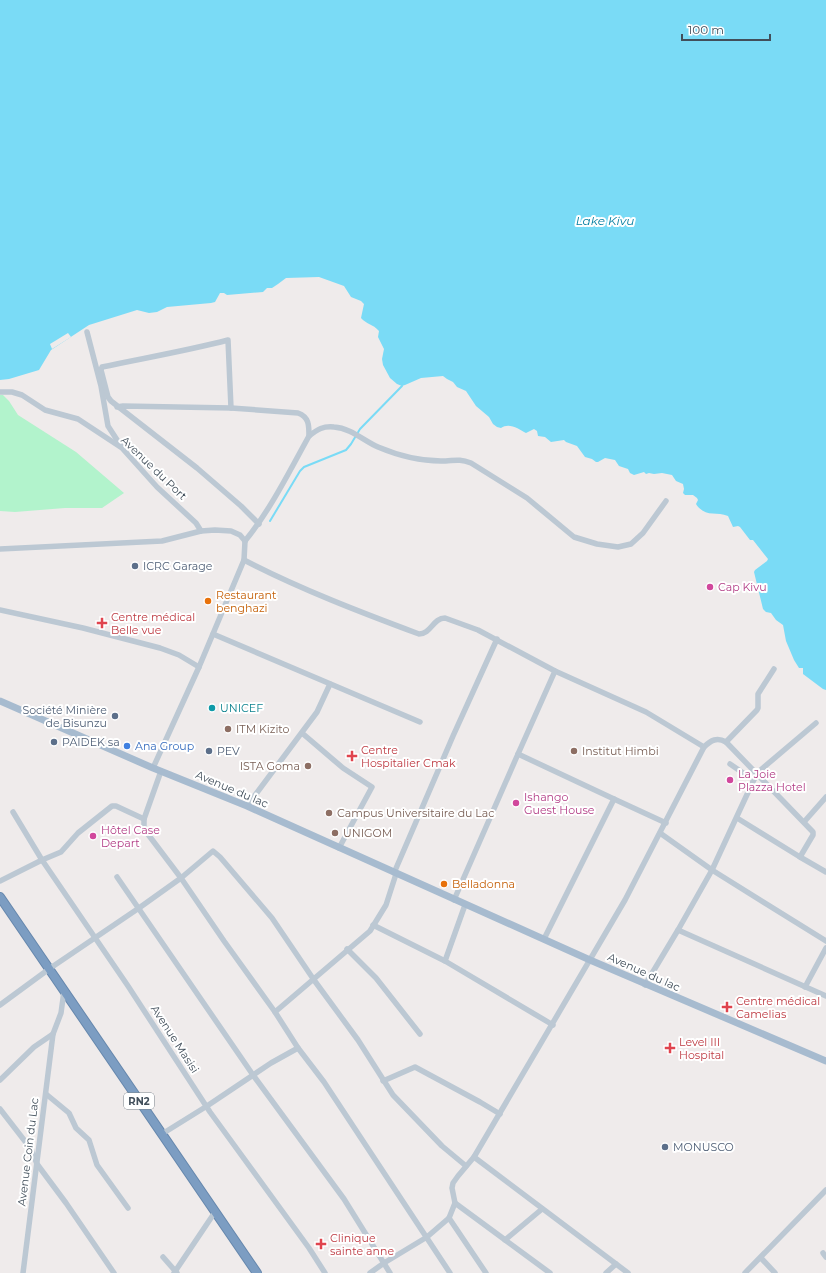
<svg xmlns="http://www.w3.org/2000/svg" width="826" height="1273" font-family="Montserrat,sans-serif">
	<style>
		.green { fill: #b2f3cc }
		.water { fill: #7adbf6 }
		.pier { fill: #efebeb }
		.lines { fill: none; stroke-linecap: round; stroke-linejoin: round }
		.stream { stroke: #7adbf6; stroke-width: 2 }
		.highway-casing { stroke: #6788ad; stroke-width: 10 }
		.minor { stroke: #bcc8d3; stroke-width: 5.5 }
		.major { stroke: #a7bbcf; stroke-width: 7 }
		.highway { stroke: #7c9dc2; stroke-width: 8 }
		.service-dot { fill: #5c6f8a; stroke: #fff; stroke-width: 1.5 }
		.hotel-dot { fill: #d1479c; stroke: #fff; stroke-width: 1.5 }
		.food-dot { fill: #e8710a; stroke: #fff; stroke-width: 1.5 }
		.health-dot { fill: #e0444e; stroke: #fff; stroke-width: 1.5 }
		.culture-dot { fill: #0f9aa8; stroke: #fff; stroke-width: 1.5 }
		.education-dot { fill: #8d6e63; stroke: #fff; stroke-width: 1.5 }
		.shop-dot { fill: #3f7fe0; stroke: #fff; stroke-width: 1.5 }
		.labels { text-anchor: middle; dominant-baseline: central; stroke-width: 4; stroke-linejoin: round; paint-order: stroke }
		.shield { fill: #fff; stroke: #7b848c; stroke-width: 1 }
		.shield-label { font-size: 10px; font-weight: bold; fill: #424f5b }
		.street-label { font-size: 11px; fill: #424f5b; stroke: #fff }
		.service-label { font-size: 11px; fill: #4e5e75; stroke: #fff; text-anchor: start }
		.hotel-label { font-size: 11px; fill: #b23c85; stroke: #fff; text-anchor: start }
		.food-label { font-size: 11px; fill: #c56008; stroke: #fff; text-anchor: start }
		.health-label { font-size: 11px; fill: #be3a42; stroke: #fff; text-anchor: start }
		.culture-label { font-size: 11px; fill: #0d838f; stroke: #fff; text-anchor: start }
		.education-label { font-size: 11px; fill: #785e54; stroke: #fff; text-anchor: start }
		.shop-label { font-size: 11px; fill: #366cbe; stroke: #fff; text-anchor: start }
		.water-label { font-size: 12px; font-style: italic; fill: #027da0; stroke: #fff }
	</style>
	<rect width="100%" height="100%" fill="#efebeb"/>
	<!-- green -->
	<path class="green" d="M0,395H3L9,401L18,415L76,452L124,493L102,508H65L15,512L0,511Z"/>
	<!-- water -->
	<path class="water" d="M0,0H826V690L823,689L803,674V668H799L794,660L786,641L783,625L776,620L771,613L766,612L763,609L754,572L755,570L767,561L768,559L753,540H750L740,527L738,526L733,527L728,516C716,511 705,518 696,504L698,500L697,498L693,495H685L683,493L684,489L683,484L676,481L672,475L662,473L654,474L649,473L646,474L644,472L634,475L630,473L628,469L619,466L615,460L605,458L598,462H596L592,459L585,457L577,446L566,442L564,440L551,442L545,437L538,436L537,431L534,429L526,433C519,429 509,422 501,428L497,427L493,424L489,417L476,406L466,391L457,387L453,382L447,379L443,376L421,378L405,385L402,386L397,384L390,378L383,365L382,359L384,349L378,337L379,331C373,324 366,324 361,318L364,304L361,301L351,297L344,286L319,277L286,278L278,284L272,288H267L263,292L227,295L224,293H220L215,302L211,303L167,307L157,312L149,313L137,310L89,325L51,350L39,370L9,379L0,380Z"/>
	<!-- pier -->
	<path class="pier" d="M68,333L71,337L52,349L50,344Z"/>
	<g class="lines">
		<!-- stream -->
		<path class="stream" d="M270,521L300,471L304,467L346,450L351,444L360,429L402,386"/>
		<defs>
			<path id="highway" d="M0,897L257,1273"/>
		</defs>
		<!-- highway casing -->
		<use href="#highway" class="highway-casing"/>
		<!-- minor -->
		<g class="minor">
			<path d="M87,332L101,386L108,426L121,446"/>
			<path d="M0,392H12L22,395L45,410L78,419L122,448L157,487L196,523L201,531"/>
			<path d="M117,407L123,406L231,408L298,413C309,417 309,425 309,436"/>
			<path d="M231,408L228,340C186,351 144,358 102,367L101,370L108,397L111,401L197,468L241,506L259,524"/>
			<path d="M245,541C271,509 289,472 309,436C318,429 323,426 334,427C351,428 364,441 378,447C397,455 421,461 441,461C454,461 458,458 471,463L527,498L574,537L597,544L618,547L631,544L643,533L666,501"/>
			<path d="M0,549L162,541L201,531L215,530L231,531L240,535L245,541"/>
			<path d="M244,560C300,589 360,612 419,634C431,634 433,618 445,618L478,630L555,671L646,712L704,747"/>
			<path d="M0,610L83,628L160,648L179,655L199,667"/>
			<path d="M213,634L420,722"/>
			<path d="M302,733L343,768L372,787L339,848"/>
			<path d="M726,742L757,710L758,708V694L774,669"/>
			<path d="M518,754L614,799L666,823"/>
			<path d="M730,764L746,775L754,779"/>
			<path d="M153,768L199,667L244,560L245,541"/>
			<path d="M161,771L144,819V829L181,878L224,941L275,1012L298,1048L324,1082L450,1273"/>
			<path d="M247,806L317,712L330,684"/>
			<path d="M13,812L42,860L128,986L210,1112L309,1248L325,1273"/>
			<path d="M737,818L800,857L826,872"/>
			<path d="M804,822L826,797"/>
			<path d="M660,833L712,870L826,941"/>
			<path d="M394,873L453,736L497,639"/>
			<path d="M117,877L253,1075L344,1199L390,1273"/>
			<path d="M0,881L42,860L61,852L78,833L112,806H116L144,819"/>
			<path d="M454,900L518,754L555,671"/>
			<path d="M373,925L445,961L553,1025"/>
			<path d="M678,930L826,996"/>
			<path d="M544,939L614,799"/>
			<path d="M347,949L376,978L420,1034"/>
			<path d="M445,961L465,905"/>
			<path d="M645,985L678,930L712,870L757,773L816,723"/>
			<path d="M805,987L826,948"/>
			<path d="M0,1005L49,969L139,908L181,878L213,851L220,857L272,918L314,980L358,1040L393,1095L442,1146L466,1166"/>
			<path d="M275,1012L370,931L386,905L396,874"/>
			<path d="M0,1080L34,1047L53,1034"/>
			<path d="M383,1081L415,1067L480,1102L500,1114"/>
			<path d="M46,1094L69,1113L76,1128L89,1140L97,1165L128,1208"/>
			<path d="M0,1109L31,1149L37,1164L66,1203L114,1273"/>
			<path d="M162,1134L207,1106L271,1063L298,1048"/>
			<path d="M474,1157L628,1273"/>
			<path d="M455,1203L550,1273"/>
			<path d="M449,1218L486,1273"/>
			<path d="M505,1240L542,1209"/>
			<path d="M823,1253L826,1257"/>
			<path d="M163,1257L177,1273"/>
			<path d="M761,1258L775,1273"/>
			<path d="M23,1273L53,1034L61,1013L64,991"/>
			<path d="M174,1273L215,1212"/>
			<path d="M370,1273L384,1263L427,1237L449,1218L455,1203L452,1188L453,1183L458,1176L474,1157L625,900L704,747C711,740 717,737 726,742L813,832V835L800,857"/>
			<path d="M606,1273L616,1264"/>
			<path d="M745,1273L826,1190"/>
		</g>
		<!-- major -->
		<path class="major" d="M0,701L153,768L247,806L590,960L826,1061"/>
		<!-- highway -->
		<use href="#highway" class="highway"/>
	</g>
	<!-- markers -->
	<g class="service-dot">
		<circle cx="135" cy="566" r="4"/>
		<circle cx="115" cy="716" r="4"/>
		<circle cx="54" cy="742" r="4"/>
		<circle cx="209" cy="751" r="4"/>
		<circle cx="665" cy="1147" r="4"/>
	</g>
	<g class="hotel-dot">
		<circle cx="710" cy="587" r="4"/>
		<circle cx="730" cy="780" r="4"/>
		<circle cx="516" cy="803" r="4"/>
		<circle cx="93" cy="836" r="4"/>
	</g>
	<g class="food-dot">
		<circle cx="208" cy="601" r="4"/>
		<circle cx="444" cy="884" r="4"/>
	</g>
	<g class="health-dot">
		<path d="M100 617h4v4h4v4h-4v4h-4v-4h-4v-4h4z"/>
		<path d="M350 750h4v4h4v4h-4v4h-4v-4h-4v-4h4z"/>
		<path d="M725 1001h4v4h4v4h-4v4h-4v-4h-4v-4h4z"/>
		<path d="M668 1042h4v4h4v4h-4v4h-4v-4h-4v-4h4z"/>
		<path d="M319 1238h4v4h4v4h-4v4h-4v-4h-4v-4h4z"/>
	</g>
	<circle class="culture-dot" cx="212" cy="708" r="4"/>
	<g class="education-dot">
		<circle cx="228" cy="729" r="4"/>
		<circle cx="574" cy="751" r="4"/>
		<circle cx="308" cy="766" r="4"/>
		<circle cx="329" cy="813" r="4"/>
		<circle cx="335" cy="833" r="4"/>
	</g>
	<circle class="shop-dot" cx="127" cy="746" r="4"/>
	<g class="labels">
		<!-- shield labels -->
		<rect class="shield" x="124" y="1093" width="30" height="16" rx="3"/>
		<g class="shield-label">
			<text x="139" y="1101">RN2</text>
		</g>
		<!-- street labels -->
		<g class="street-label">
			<text transform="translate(154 468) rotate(44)">Avenue du Port</text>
			<text transform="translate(232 789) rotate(23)">Avenue du lac</text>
			<text transform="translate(644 972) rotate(24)">Avenue du lac</text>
			<text transform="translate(175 1039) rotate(57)">Avenue Masisi</text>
			<text transform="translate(28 1152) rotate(-83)">Avenue Coin du Lac</text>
		</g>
		<!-- service labels -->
		<g class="service-label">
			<text x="143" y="566">ICRC Garage</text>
			<text x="107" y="710" text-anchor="end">Société Minière<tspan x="107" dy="13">de Bisunzu</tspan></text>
			<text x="62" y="742">PAIDEK sa</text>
			<text x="217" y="751">PEV</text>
			<text x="673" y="1147">MONUSCO</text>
		</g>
		<!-- hotel labels -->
		<g class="hotel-label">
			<text x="718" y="587">Cap Kivu</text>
			<text x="738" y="774">La Joie<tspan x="738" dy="13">Plazza Hotel</tspan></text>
			<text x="524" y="797">Ishango<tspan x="524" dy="13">Guest House</tspan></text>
			<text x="101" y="830">Hôtel Case<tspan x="101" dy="13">Depart</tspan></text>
		</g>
		<!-- food labels -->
		<g class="food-label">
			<text x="216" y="595">Restaurant<tspan x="216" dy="13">benghazi</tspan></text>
			<text x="452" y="884">Belladonna</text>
		</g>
		<!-- health labels -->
		<g class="health-label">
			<text x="111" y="617">Centre médical<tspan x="111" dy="13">Belle vue</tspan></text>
			<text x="361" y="750">Centre<tspan x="361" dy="13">Hospitalier Cmak</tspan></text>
			<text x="736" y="1001">Centre médical<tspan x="736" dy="13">Camelias</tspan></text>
			<text x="679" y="1042">Level III<tspan x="679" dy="13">Hospital</tspan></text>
			<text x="330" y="1238">Clinique<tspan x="330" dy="13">sainte anne</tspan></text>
		</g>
		<!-- culture labels -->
		<g class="culture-label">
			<text x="220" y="708">UNICEF</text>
		</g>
		<!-- education labels -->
		<g class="education-label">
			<text x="236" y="729">ITM Kizito</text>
			<text x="582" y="751">Institut Himbi</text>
			<text x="300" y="766" text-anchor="end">ISTA Goma</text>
			<text x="337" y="813">Campus Universitaire du Lac</text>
			<text x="343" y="833">UNIGOM</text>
		</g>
		<!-- shop labels -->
		<g class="shop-label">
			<text x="135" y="746">Ana Group</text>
		</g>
		<!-- water labels -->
		<g class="water-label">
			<text x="605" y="220">Lake Kivu</text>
		</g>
	</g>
	<!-- scale -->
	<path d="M682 34v6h88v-6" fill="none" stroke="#424f5b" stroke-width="2"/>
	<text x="688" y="34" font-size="12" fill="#424f5b" stroke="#ffffff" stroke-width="3" paint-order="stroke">100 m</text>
</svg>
